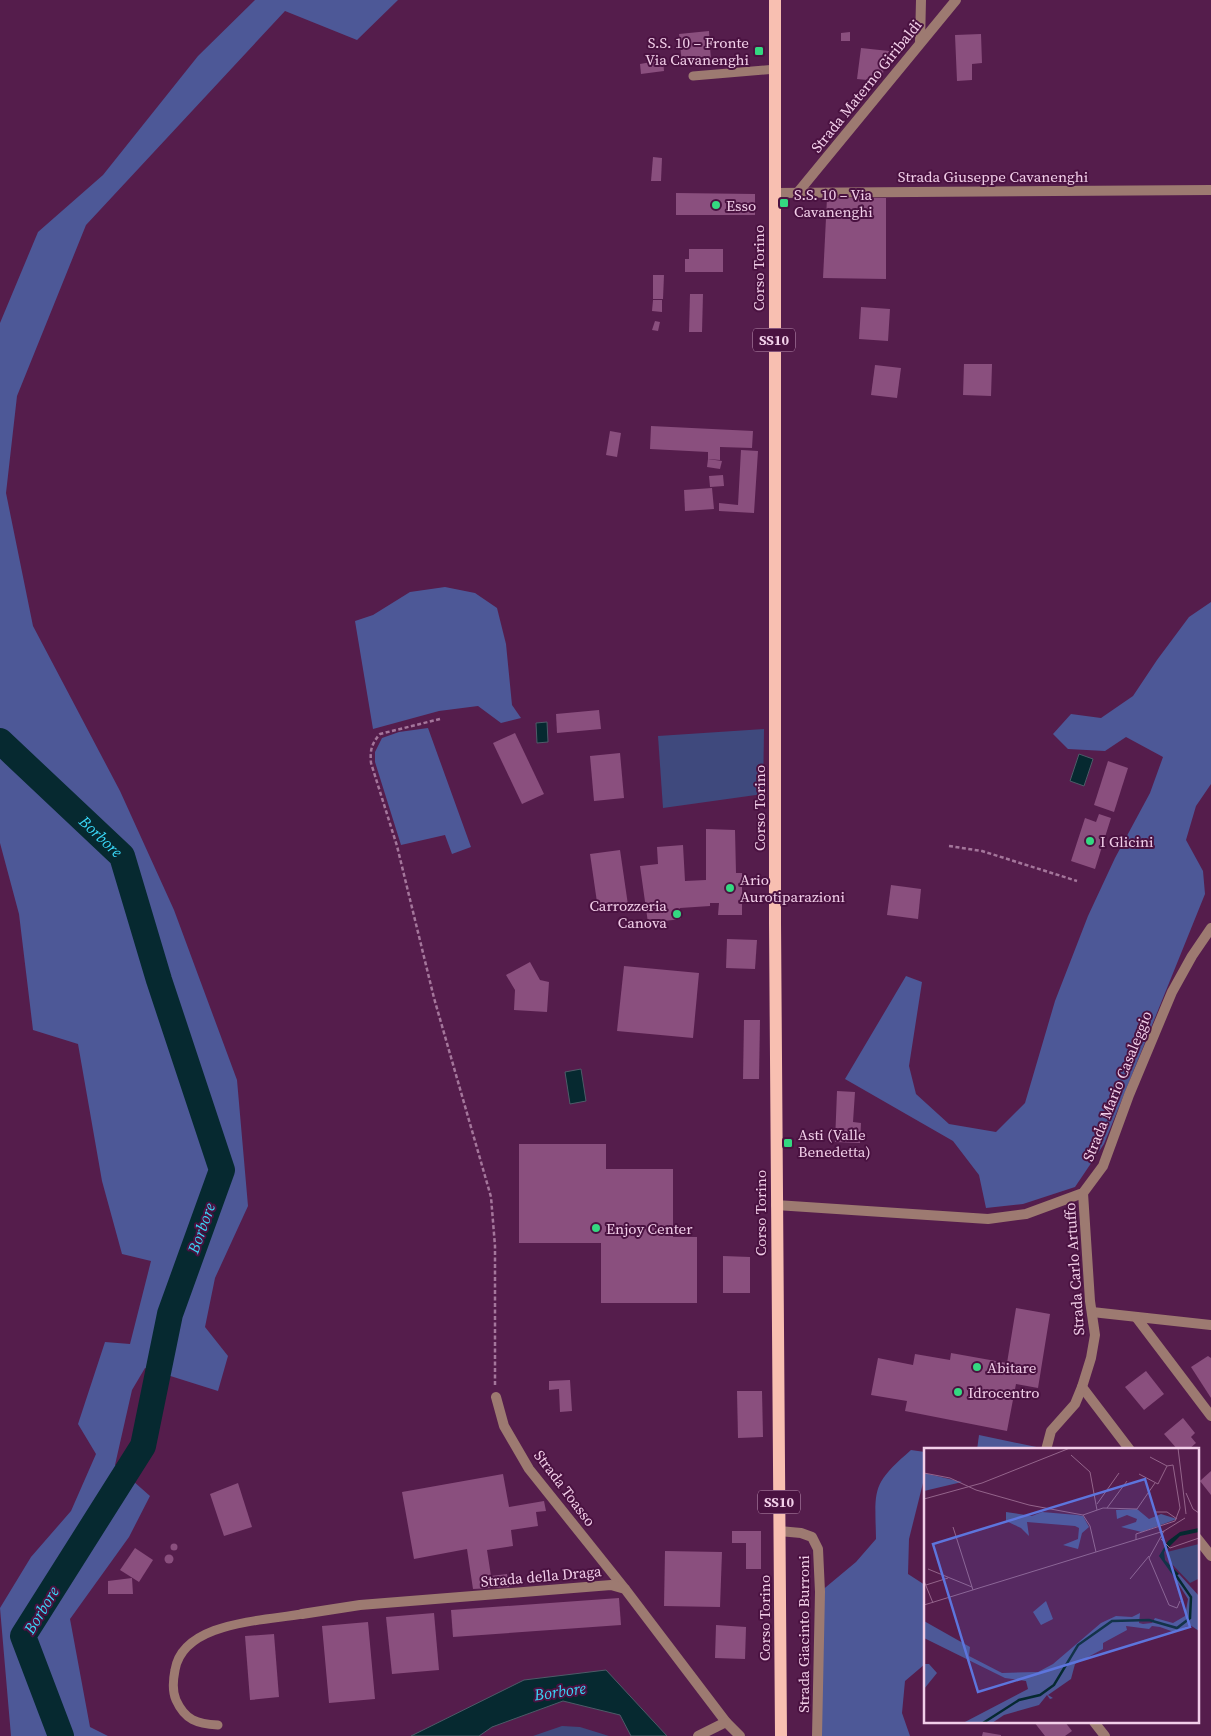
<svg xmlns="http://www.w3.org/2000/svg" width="1211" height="1736" font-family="'Source Serif 4',serif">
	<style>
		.green { fill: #3f497d }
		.forest { fill: #4d5897 }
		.water { fill: #062930; stroke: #4d5b68 }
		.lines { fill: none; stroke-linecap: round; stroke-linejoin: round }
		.river { stroke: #062930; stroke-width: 26 }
		.building { fill: #8a4f7e }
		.path { stroke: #a4769b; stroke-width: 2.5; stroke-dasharray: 4 2.5; stroke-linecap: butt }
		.lane { stroke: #9d7a71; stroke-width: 9 }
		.street { stroke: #9d7a71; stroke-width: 10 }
		.primary { stroke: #f8bfb1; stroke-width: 12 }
		.poi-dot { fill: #34d881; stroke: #4a1241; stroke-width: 2 }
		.labels { text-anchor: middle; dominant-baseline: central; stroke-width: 4; stroke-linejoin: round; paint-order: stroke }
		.shield { fill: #4a1241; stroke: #c096b7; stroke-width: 1 }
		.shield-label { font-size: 14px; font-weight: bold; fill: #f2cfe9 }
		.poi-label { font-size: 15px; fill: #f2cfe9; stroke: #4a1241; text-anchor: start }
		.street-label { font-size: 15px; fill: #f2cfe9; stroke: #4a1241 }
		.water-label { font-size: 16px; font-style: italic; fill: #3ad8f8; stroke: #4a1241 }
		.inset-river { fill: none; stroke: #062930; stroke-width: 2.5 }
		.inset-road { fill: none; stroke: #94648b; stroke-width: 1 }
		.view { fill: #5d75dd; fill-opacity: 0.15; stroke: #5d75dd; stroke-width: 2.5 }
		.inset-edge { fill: none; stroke: #f2cfe9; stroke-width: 2.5 }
	</style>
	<rect width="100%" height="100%" fill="#551d4c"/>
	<!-- green -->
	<g class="green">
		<path d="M764,729L763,794L663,808L658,736Z"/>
		<path d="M562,1726L580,1727L609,1736H533Z"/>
	</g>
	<!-- forest -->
	<g class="forest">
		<path d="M255,0H398L357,40L285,11L86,225L17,396L6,493L33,626L120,791L174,910L237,1080L248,1206L215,1278L205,1327L228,1356L218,1391L145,1368L132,1390L115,1465L150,1496L129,1537L70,1619L90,1727L108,1736H11L0,1608L31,1557L71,1511L96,1454L78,1424L105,1342L130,1344L151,1261L122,1254L102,1181L78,1044L33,1030L19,914L0,843V323L38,232L103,175L198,56Z"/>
		<path d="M445,587L475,593L497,608L506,644L512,705L521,718L501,723L478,706L439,711L373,729L355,621L373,615L410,592Z"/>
		<path d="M1211,602V784L1196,806L1186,840L1203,871L1205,894L1104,1144L1075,1187L1023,1204L986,1208L979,1175L953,1141L845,1079L906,976L922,982L909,1066L916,1094L949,1124L996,1132L1025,1103L1055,1001L1088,916L1115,858L1150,793L1163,757L1126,737L1105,751L1068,749L1053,734L1071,714L1101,718L1133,696L1157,660L1189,617Z"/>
		<path d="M428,728L471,847L452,854L445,835L401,845L375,762V752L382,738L399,732Z"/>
		<path d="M979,1435L1046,1449V1450H977Z"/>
		<path d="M911,1450L925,1452V1475L909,1539L908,1574L925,1585V1664L905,1681L902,1713L910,1736H817L820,1592L856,1562L876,1539C875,1488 871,1485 911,1450Z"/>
	</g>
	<!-- water -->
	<g class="water">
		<path d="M547,722L548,742L537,743L536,723Z"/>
		<path d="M1079,754L1093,759L1084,786L1070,781Z"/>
		<path d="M581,1069L586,1101L570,1104L565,1072Z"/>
		<path d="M606,1670L667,1736H631L620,1715L563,1701L492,1727L479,1736H411L524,1680Z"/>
	</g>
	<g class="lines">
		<!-- river -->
		<path class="river" id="s1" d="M0,741L122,856L159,980L222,1170L170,1314L143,1446L23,1636L61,1736"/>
	</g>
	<!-- building -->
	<g class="building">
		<path d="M709,31L711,61L682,64L679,34Z"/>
		<path d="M850,32V41H841V33Z"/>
		<path d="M981,34L982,63L972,64V80L957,81L955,35Z"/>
		<path d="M861,48L889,51L887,65L884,64L883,74H878V81L857,79Z"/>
		<path d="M663,60L664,71L641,74L640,64Z"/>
		<path d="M653,157L662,158L661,181H651Z"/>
		<path d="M676,193L755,194V215H676Z"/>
		<path d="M827,198H886V279L823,278Z"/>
		<path d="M689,249H723V272H685V259H689Z"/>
		<path d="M653,275H664L663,299H653Z"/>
		<path d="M690,294H703L702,332H689Z"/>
		<path d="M653,300H662V312L652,311Z"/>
		<path d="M861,307L890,309L888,341L859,339Z"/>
		<path d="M655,321L660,322L658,331L652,330Z"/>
		<path d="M964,364H992L991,396L963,395Z"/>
		<path d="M875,365L901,368L897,398L871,395Z"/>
		<path d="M651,426L753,431L752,448L720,447V460L708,459V452L650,449Z"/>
		<path d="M610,431L621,433L617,457L606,455Z"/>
		<path d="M741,450L758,451L754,513L719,511V503L738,505Z"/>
		<path d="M708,459L722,461L720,469L707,467Z"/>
		<path d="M723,475L724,486L710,487L709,476Z"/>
		<path d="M712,488L714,509L685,511L684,490Z"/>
		<path d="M599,710L601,729L557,733L556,714Z"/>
		<path d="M515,733L544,794L522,804L493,743Z"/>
		<path d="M620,753L624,798L594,801L590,756Z"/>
		<path d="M1108,761L1128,768L1114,812L1094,805Z"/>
		<path d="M1099,814L1111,818L1095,869L1071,861L1085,818L1096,822Z"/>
		<path d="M706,829L735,830L736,873H742V915H718L719,903H710V906L680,908L681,919L648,923L640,866L658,864L657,847L683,845L685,881L706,880Z"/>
		<path d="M620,850L628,905L598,909L590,854Z"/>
		<path d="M891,885L921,889L918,919L887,915Z"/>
		<path d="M727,939L757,940L755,969L726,968Z"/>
		<path d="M530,962L540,980L549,982L547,1012L514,1010L515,990L506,975Z"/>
		<path d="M624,966L699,973L693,1038L617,1031Z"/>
		<path d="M744,1020H760L759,1079H743Z"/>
		<path d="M837,1091L855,1092L853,1122L861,1123L860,1143L835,1142Z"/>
		<path d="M519,1144H606V1169H673V1237H697V1303H601V1243H519Z"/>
		<path d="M723,1256L750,1257V1293H723Z"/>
		<path d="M1016,1308L1050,1314L1038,1388L1016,1384L1007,1431L905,1411L907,1401L871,1395L878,1358L913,1365L915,1354L950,1360L951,1353L1007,1363Z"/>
		<path d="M1208,1356L1211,1358V1398L1191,1367Z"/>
		<path d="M1146,1371L1164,1394L1144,1410L1125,1387Z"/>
		<path d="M570,1380L572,1411L560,1412L559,1389L549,1390V1381Z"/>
		<path d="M737,1391H762L763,1437L738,1438Z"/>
		<path d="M1183,1418L1195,1433L1191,1437L1196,1443L1188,1450H1178L1164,1434Z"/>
		<path d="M1211,1471V1495L1200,1481Z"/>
		<path d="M503,1474L509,1507L544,1501L546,1511L536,1512L538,1526L511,1530L513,1546L487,1550L491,1576L507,1574L509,1587L473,1589L467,1549L414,1559L402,1492Z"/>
		<path d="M238,1483L252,1527L224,1536L210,1494Z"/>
		<path d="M732,1531H761V1569H746V1543H732Z"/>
		<circle cx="174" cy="1547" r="3.5"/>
		<path d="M135,1548L153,1560L139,1582L120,1570Z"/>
		<path d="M665,1551L722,1552L720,1607L664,1606Z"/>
		<circle cx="169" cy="1559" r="4.5"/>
		<path d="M132,1578L133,1594H108V1581Z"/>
		<path d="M619,1598L621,1625L453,1637L451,1610Z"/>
		<path d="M434,1613L439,1670L392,1674L386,1617Z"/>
		<path d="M368,1622L375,1699L329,1703L322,1626Z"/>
		<path d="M716,1625L746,1627L745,1659L715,1658Z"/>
		<path d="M274,1634L279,1697L250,1700L245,1636Z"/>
		<path d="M1034,1722H1065L1072,1731L1065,1736H1045Z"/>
		<path d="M983,1732L1001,1735V1736H982Z"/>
	</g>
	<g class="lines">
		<!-- path -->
		<g class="path">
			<path d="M440,719L380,734C371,744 370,751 371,763L397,846L434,998L491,1197L495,1246V1386"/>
			<path d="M949,846L982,851L1077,881"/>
		</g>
		<!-- lane -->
		<g class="lane">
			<path d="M693,76L776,69"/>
			<path d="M218,1725C197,1724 185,1720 176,1700C172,1691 173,1680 175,1670C183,1622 262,1621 302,1614"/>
		</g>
		<!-- street -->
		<g class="street">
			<path d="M920,43L921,0"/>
			<path d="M799,191L956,0"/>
			<path d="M774,193L1211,190"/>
			<path d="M776,1205L988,1219L1026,1214L1083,1193L1103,1166L1129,1095L1172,992L1192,956L1211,928"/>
			<path d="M1092,1312L1211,1325"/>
			<path d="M1136,1317L1211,1416"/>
			<path d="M1082,1387L1130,1450"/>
			<path d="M496,1397L504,1426L529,1469L625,1589"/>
			<path d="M1046,1450L1051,1431L1075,1404L1082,1387L1091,1358L1095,1335L1090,1301L1083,1193"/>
			<path d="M779,1531L801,1533L812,1537L818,1549L820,1592L817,1736"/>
			<path d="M1197,1538L1211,1556"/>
			<path d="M302,1614L360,1605L611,1585L625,1589L726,1722L740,1736"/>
			<path d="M1094,1722L1105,1736"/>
			<path d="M698,1736L726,1722"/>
		</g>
		<!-- primary -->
		<path class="primary" d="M775,0V923L781,1736"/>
	</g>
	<!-- markers -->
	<g class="poi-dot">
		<rect x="754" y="46" width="10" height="10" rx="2.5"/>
		<rect x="779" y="198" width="10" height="10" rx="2.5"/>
		<circle cx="716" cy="205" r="5"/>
		<circle cx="1090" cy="841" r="5"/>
		<circle cx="730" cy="888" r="5"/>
		<circle cx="677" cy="914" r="5"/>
		<rect x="783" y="1138" width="10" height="10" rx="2.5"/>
		<circle cx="596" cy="1228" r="5"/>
		<circle cx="977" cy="1367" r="5"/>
		<circle cx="958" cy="1392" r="5"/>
	</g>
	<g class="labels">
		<!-- shield labels -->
		<g class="shield">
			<rect x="753" y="328.5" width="42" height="23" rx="4"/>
			<rect x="758" y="1490.5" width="42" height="23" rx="4"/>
		</g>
		<g class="shield-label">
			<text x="774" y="340">SS10</text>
			<text x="779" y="1502">SS10</text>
		</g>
		<!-- poi labels -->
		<g class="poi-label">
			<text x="749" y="42" text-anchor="end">S.S. 10 – Fronte<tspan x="749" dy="17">Via Cavanenghi</tspan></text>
			<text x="794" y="194">S.S. 10 – Via<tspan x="794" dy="17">Cavanenghi</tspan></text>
			<text x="726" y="205">Esso</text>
			<text x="1100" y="841">I Glicini</text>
			<text x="740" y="879">Ario<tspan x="740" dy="17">Aurotiparazioni</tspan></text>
			<text x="667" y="905" text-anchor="end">Carrozzeria<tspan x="667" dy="17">Canova</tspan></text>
			<text x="798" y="1134">Asti (Valle<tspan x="798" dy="17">Benedetta)</tspan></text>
			<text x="606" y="1228">Enjoy Center</text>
			<text x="987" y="1367">Abitare</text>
			<text x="968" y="1392">Idrocentro</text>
		</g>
		<!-- street labels -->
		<g class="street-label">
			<text transform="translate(866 86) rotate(-51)">Strada Materno Giribaldi</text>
			<text x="993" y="176">Strada Giuseppe Cavanenghi</text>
			<text transform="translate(758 268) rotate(-90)">Corso Torino</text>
			<text transform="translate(759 808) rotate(-90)">Corso Torino</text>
			<text transform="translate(1117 1086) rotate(-68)">Strada Mario Casaleggio</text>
			<text transform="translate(760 1213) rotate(-90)">Corso Torino</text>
			<text transform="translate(1074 1269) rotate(-94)">Strada Carlo Artuffo</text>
			<text transform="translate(565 1488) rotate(53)">Strada Toasso</text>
			<text transform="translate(541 1576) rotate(-5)">Strada della Draga</text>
			<text transform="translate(764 1618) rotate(-90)">Corso Torino</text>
			<text transform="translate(803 1634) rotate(-90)">Strada Giacinto Burroni</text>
		</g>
		<!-- water labels -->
		<g class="water-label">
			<text stroke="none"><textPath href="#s1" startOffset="139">Borbore</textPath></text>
			<text transform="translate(201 1228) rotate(-70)">Borbore</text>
			<text transform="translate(41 1610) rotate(-59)">Borbore</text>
			<text transform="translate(560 1691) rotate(-8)">Borbore</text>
		</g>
	</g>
	<!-- overview -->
	<g transform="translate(924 1448)">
		<rect width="275" height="275" fill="#551d4c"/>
		<path d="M275,96V127L274,131L266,135L246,114L243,104Z" fill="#3f497d"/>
		<path d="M0,25L38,34L0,43ZM213,61L225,71L237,66L253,71L218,84L197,79L212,74L213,71L203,67L193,71L192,62ZM82,64L108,68L118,64L153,67L159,68L165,79L158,85L154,101L139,97L154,91L155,80L151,78L103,74L105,88L97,80L82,73ZM255,126L275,148V183L266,177L250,184L236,179L228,178L225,181L202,178L203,182L179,195V201L151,216L147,231L124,247L129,250L126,251L123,247L115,257L80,267L68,275H39L104,241L102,233L81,230L0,190V173L46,199L45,208L78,225L114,224L129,216L177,175L192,168L208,169L216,165L215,175L219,176L228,175L231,170L249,175L261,168L264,151L250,129ZM122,153L129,171L117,177L109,164ZM0,216H5L13,225L0,241Z" fill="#4d5897"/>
		<path d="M275,80V84L256,88L240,104L241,112L255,126L250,129L235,108L244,93L256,84Z" fill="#062930"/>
		<path class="inset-river" d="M59,275L95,252L116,247L130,237L154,197L188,173L225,172L253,180L266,170L267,149L251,126"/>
		<path class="inset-road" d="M254,0L262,66M147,7L166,24L173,62M226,9L243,18M0,25L26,30L52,42L105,57L159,67L166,78L172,104M262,45L269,61L275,65M0,51L58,35L146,0M173,56L195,25M183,60L203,33M231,64H243L253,71M159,67L179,60L213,61L231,35M29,79L49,142M240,83L225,110L245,157L253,160L256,153M237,91L246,100L275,90M212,92V86L251,73L256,60L249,17L243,18L234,36L215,26M4,121L48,139M206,131L225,108M0,133L9,155M2,137L24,130M0,157L240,83L261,70"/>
		<path class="view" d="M221,31L266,179L54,244L9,96Z"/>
		<rect width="275" height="275" class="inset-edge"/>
	</g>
</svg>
